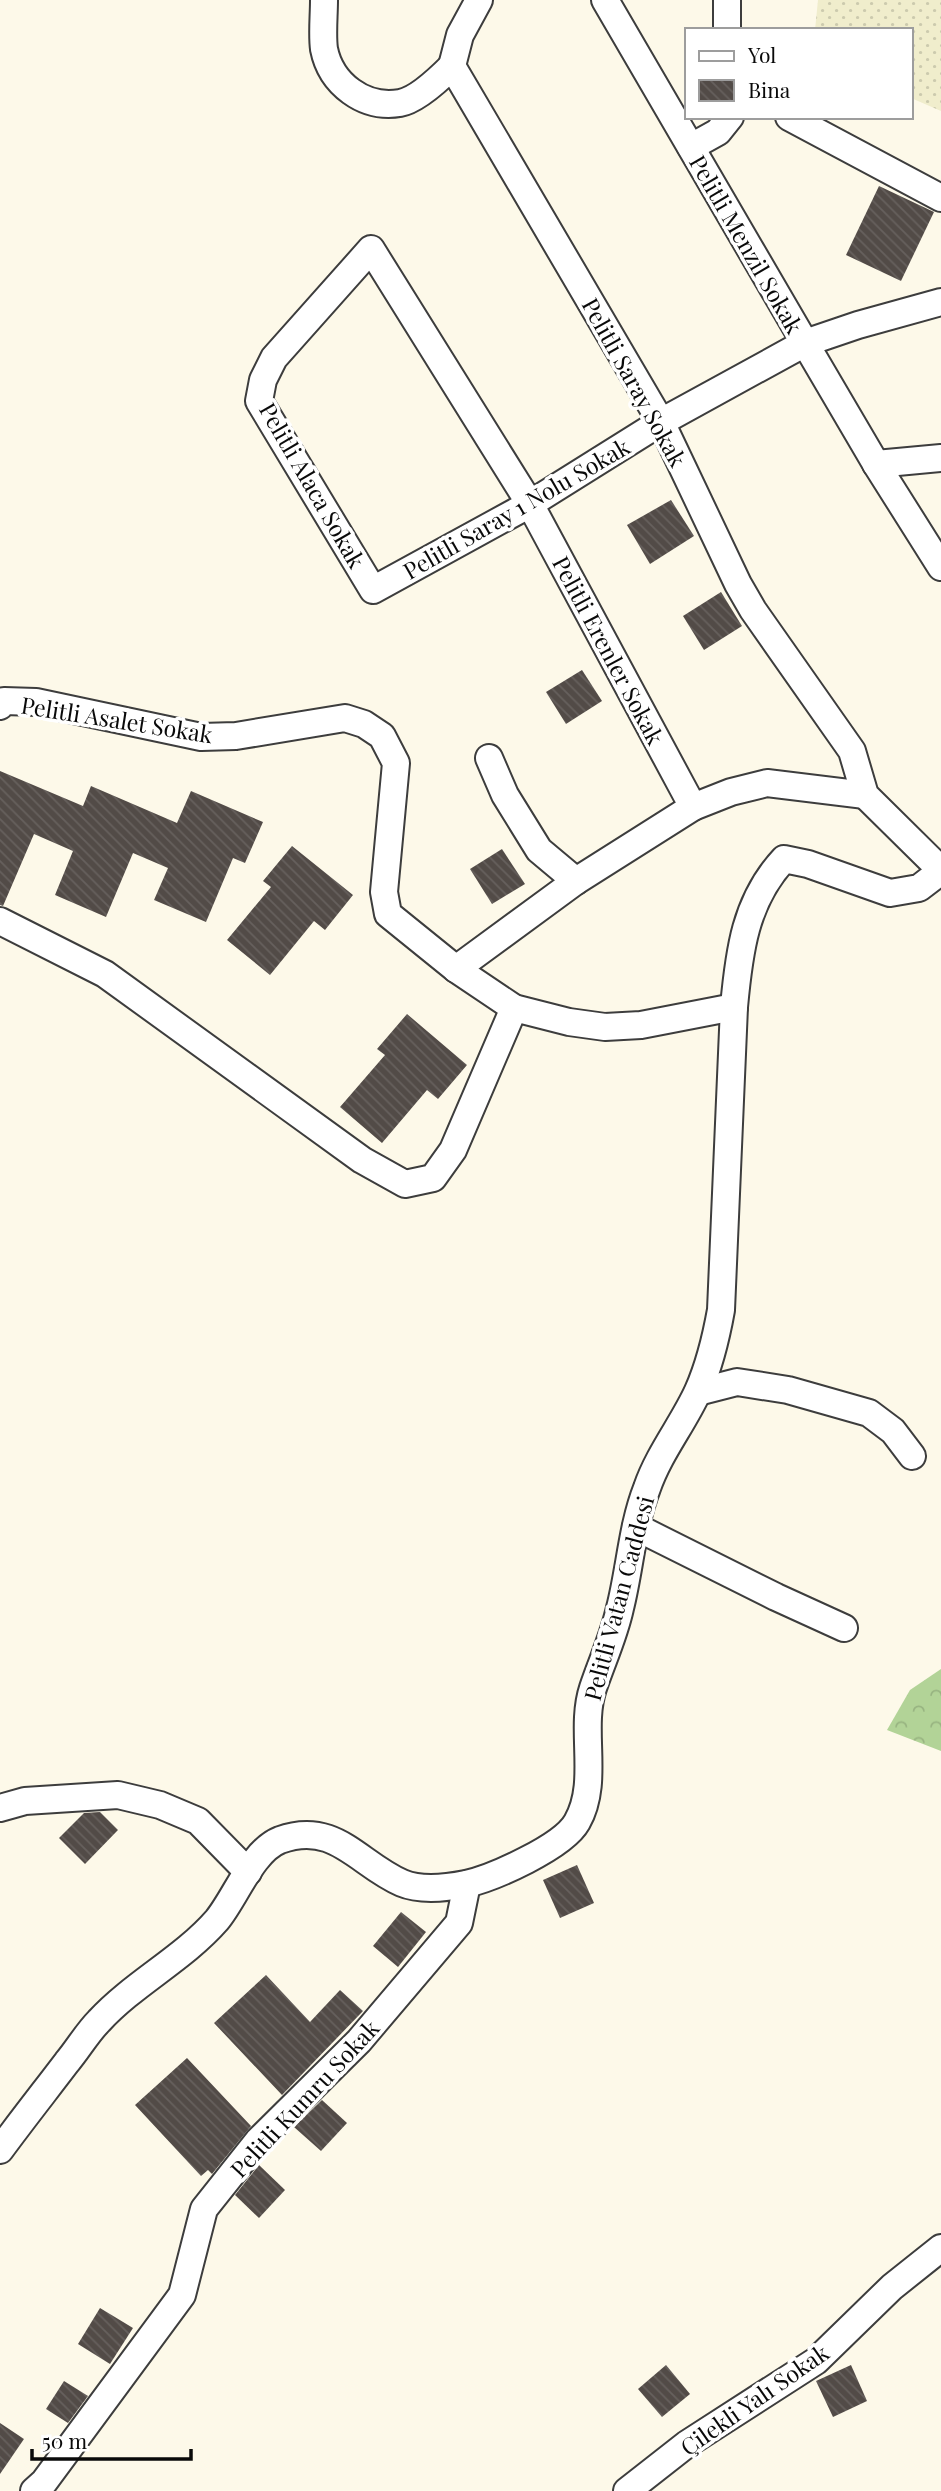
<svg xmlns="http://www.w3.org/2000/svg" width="941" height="2491" font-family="'Playfair Display',serif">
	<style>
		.farmland { fill: url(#farmland-dots) }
		.forest { fill: url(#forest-crowns) }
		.building { fill: url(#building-back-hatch) }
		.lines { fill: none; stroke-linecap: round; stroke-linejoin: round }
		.minor-casing { stroke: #3d3d3d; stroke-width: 30 }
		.minor { stroke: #fff; stroke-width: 26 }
		.labels { text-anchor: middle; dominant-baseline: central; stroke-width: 7; stroke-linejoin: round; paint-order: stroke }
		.street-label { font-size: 23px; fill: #0a0a0a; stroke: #fff }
	</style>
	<defs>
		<pattern id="farmland-dots" width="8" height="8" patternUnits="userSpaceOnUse" patternTransform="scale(1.75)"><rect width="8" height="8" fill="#f0edcc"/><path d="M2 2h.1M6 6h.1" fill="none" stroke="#cccaae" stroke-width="1.8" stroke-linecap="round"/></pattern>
		<pattern id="forest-crowns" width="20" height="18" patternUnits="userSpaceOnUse" patternTransform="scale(1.75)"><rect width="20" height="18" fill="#b2d397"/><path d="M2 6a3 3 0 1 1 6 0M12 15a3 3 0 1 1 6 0" fill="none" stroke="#98b481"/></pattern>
		<pattern id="building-back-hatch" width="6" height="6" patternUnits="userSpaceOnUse" patternTransform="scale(1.75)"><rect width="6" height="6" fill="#524b47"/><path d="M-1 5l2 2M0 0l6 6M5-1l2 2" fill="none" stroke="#66605d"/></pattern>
	</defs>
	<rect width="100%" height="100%" fill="#fdf9e9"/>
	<!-- farmland -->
	<path class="farmland" d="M818,0H941V111L911,98V30H815Z"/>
	<!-- forest -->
	<path class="forest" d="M941,1669V1751L887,1730L910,1690Z"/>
	<!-- building -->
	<g class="building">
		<path d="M879,186L934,212L901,281L846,255Z"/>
		<path d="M671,500L694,536L650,564L627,525Z"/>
		<path d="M721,592L742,626L704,650L683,616Z"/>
		<path d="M582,670L602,701L566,724L546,692Z"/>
		<path d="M0,771L83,806L91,786L177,823L191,791L263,822L245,863L233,858L206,922L154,900L168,868L133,853L106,917L55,895L73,851L34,834L3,906L0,905Z"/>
		<path d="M292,846L353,895L325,930L314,921L270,975L227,940L271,887L263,881Z"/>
		<path d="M502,849L525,884L492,904L470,869Z"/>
		<path d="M407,1014L467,1065L438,1099L427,1090L382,1143L340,1107L385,1055L377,1049Z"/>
		<path d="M100,1812L118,1830L85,1864L59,1838L84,1813Z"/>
		<path d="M577,1865L594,1903L560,1918L543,1880Z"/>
		<path d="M401,1912L426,1932L398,1967L373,1946Z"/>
		<path d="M266,1975L310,2022L340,1990L363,2011L282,2095L214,2023Z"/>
		<path d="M187,2058L251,2126L212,2174L208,2170L201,2176L135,2105Z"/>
		<path d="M322,2100L347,2123L321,2151L294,2127Z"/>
		<path d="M259,2165L285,2190L259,2218L235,2195Z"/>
		<path d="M100,2308L133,2328L110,2364L78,2344Z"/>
		<path d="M666,2365L690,2394L662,2417L638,2389Z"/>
		<path d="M851,2365L867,2401L833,2417L816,2381Z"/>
		<path d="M64,2381L88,2396L68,2423L46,2409Z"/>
		<path d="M0,2423L24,2439L0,2474Z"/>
	</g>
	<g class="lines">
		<defs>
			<g id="minor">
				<path d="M324,0C324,16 322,34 324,49C331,84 364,109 400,103C417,100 440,78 452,66"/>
				<path d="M727,0V30"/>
				<path d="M452,66L661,422L738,584L753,610L852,751L865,795L941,870"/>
				<path d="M452,66L460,35L479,0"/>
				<path d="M789,117L941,198"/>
				<path d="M691,147L718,132L730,117"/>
				<path d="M941,302L858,325L805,343L876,464L941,567"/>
				<path d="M876,464L941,458"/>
				<path d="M0,706L4,701L36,702L201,737L236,736L345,718L364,724L382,736L396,763L384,892L388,914L456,969L514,1008L569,1022L605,1027L641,1025L734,1007"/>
				<path d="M489,758L505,795L539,850L576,881"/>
				<path d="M693,807L731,792L767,783L865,795"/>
				<path d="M0,921L105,974L362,1160L405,1184L433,1178L453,1150L514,1008"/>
				<path d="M456,969L576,881L693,807L530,504L371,249L274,358L263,380L259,401L373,590L530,504L661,422L805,343L605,0"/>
				<path d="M698,1392L737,1382L788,1390L869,1413L893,1431L912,1456"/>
				<path d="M636,1527L776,1597L844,1628"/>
				<path d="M0,1808L25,1801L118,1795L160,1805L198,1821L248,1872"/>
				<path d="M0,2150C22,2120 45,2091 67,2062C78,2049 87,2033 99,2021C134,1983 183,1959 217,1920C236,1897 252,1851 280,1840C335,1820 358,1864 402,1883C421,1891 446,1888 466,1884C493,1878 563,1847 577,1822C600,1782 579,1730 593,1688C602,1661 614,1636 620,1608C630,1569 632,1526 647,1488C659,1453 683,1424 698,1391C710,1364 716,1338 721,1310L734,1007C739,952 745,901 784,859L808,864L890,893L919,888L941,871"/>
				<path d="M34,2491L44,2482L182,2295L204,2209L258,2141L359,2041L459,1923L467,1884"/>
				<path d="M627,2491L687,2444L816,2361L892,2287L941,2248"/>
			</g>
		</defs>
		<!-- minor casing -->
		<use href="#minor" class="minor-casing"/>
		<!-- minor -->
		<use href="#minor" class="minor"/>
	</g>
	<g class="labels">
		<!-- street labels -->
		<g class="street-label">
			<text transform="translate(747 244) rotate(60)">Pelitli Menzil Sokak</text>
			<text transform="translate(635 382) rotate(61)">Pelitli Saray Sokak</text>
			<text transform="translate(313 485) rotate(60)">Pelitli Alaca Sokak</text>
			<text transform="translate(516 508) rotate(-30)">Pelitli Saray 1 Nolu Sokak</text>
			<text transform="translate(609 650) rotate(62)">Pelitli Erenler Sokak</text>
			<text transform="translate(117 719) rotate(9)">Pelitli Asalet Sokak</text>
			<text transform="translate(618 1598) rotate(-75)">Pelitli Vatan Caddesi</text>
			<text transform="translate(304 2098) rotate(-47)">Pelitli Kumru Sokak</text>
			<text transform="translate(754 2399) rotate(-35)">Çilekli Yalı Sokak</text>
		</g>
	</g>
	<!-- legend -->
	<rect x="685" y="28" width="228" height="91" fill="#ffffff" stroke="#9d9d9d" stroke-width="2"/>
	<rect x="699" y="51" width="35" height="10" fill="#ffffff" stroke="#9d9d9d" stroke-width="2"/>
	<text x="748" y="63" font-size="21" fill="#0a0a0a">Yol</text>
	<rect x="699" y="80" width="35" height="21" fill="url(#building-back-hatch)" stroke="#9d9d9d" stroke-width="2"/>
	<text x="748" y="98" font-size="21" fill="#0a0a0a">Bina</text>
	<!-- scale -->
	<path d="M32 2449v10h159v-10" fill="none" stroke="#0a0a0a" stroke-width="3.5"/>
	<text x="42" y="2449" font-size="21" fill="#0a0a0a" stroke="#ffffff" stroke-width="5" paint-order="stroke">50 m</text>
</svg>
